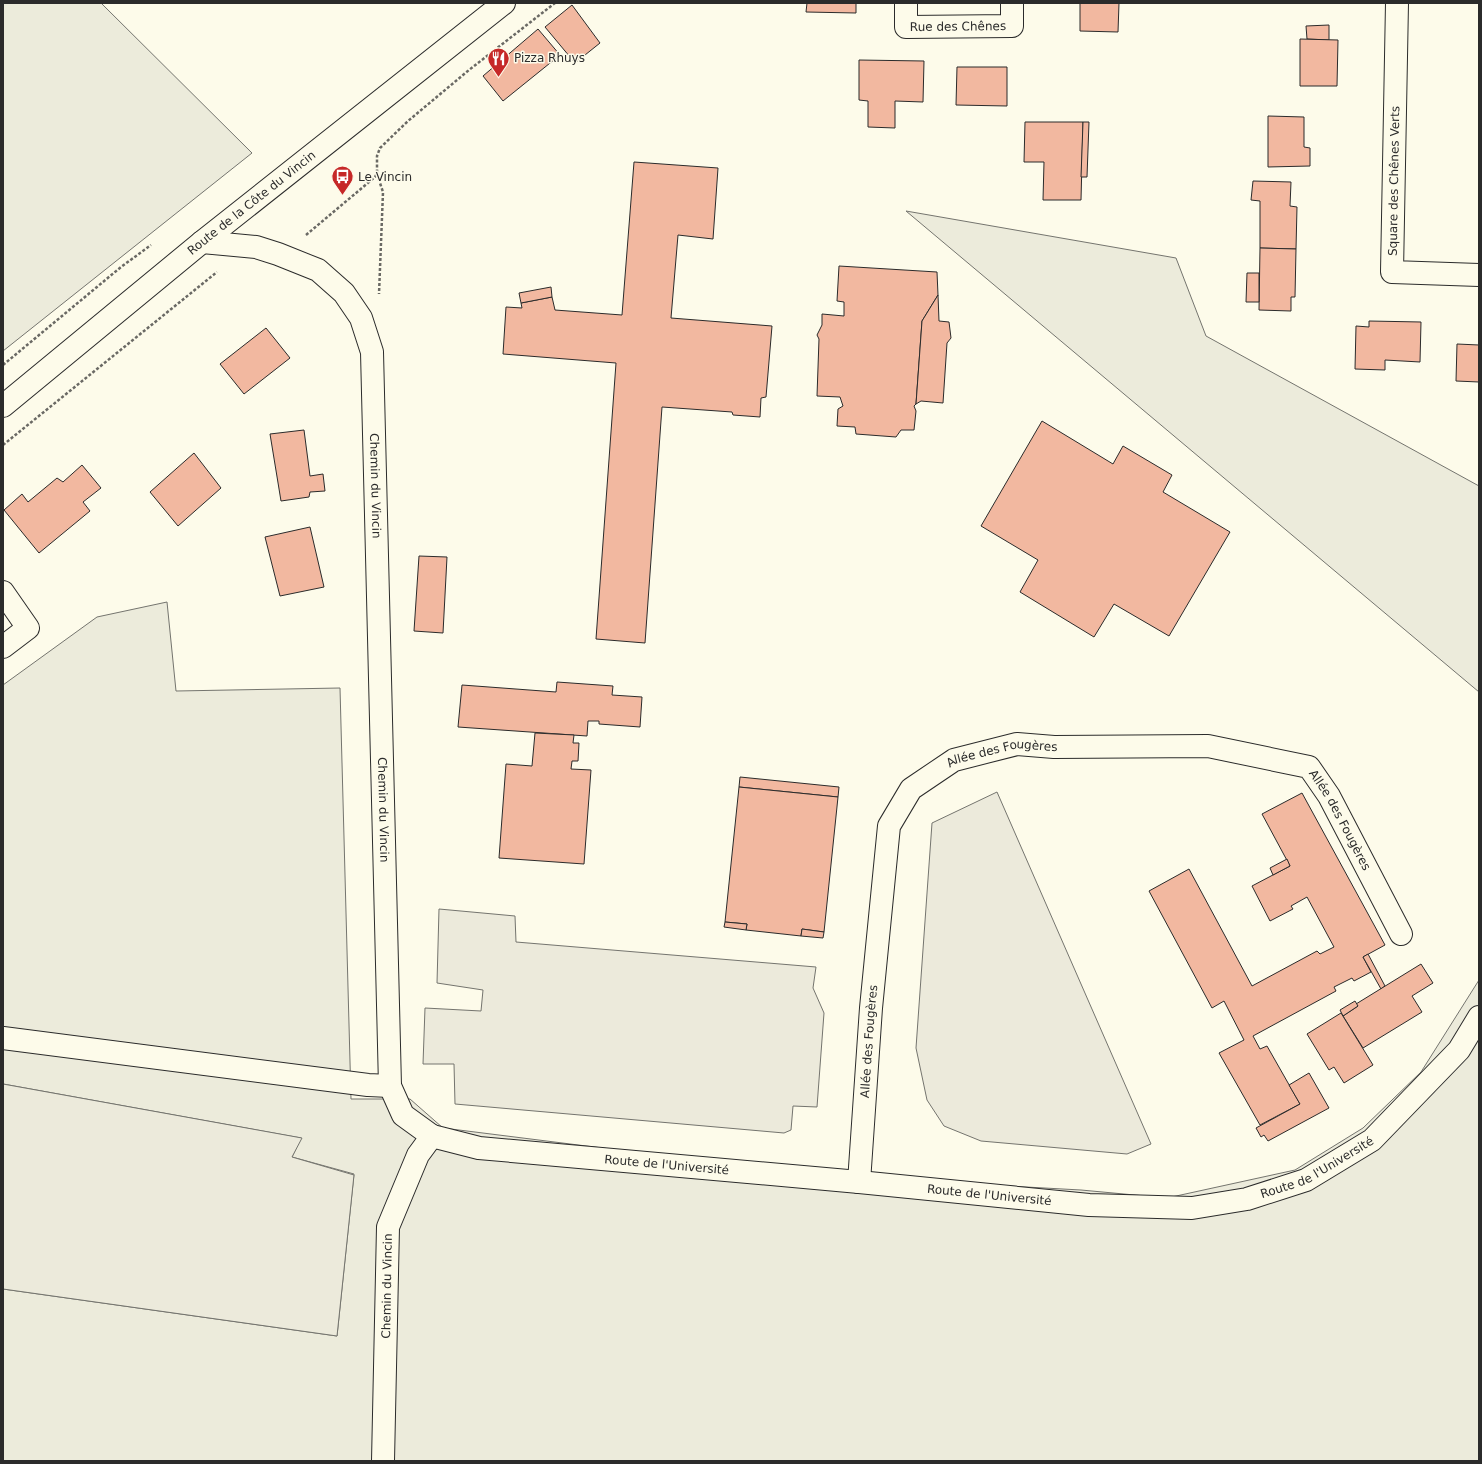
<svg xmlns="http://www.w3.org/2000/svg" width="1482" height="1464" font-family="'DejaVu Sans',sans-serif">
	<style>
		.green { fill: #ecebdb; stroke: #74746e }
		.parking { fill: #eceadb; stroke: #74746e }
		.building { fill: #f2b8a0; stroke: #2b2b2b }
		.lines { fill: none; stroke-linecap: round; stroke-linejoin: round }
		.minor-casing { stroke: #2b2b2b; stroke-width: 24 }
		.secondary-casing { stroke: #2b2b2b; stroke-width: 24 }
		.path { stroke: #6a6964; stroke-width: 2.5; stroke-dasharray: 3 2; stroke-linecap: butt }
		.minor { stroke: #fdfbea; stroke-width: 22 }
		.secondary { stroke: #fdfbea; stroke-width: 22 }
		.labels { text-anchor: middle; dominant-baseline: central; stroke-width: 3; stroke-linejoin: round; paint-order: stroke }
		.street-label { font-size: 12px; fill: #2b2b2b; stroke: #fdfbea }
		.poi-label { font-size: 12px; fill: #2b2b2b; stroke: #fdfbea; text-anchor: start }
	</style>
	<rect width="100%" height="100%" fill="#fdfbea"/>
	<!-- green -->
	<g class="green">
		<path d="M3,3H101L252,153L3,351Z"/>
		<path d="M906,211L1176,258L1206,336L1479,486V692Z"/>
		<path d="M167,602L176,691L340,688L351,1099H410L443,1128L825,1176L1081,1190L1167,1198L1295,1170L1363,1128L1421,1072L1479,980V1461H3V1289L337,1336L354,1174L292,1157L301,1138L3,1084V685L97,617Z"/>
	</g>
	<!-- parking -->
	<g class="parking">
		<path d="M997,792L1151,1144L1127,1154L981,1141L944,1126L927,1100L916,1048L932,823Z"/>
		<path d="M439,909L515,916L516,942L816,967L813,988L824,1013L817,1107L793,1106L791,1130L784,1133L455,1104L454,1064H423L425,1008L481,1011L483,990L437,983Z"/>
		<path d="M3,1084L302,1138L292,1157L354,1175L337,1336L3,1289Z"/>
	</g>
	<!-- building -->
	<g class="building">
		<path d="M807,3H856V13L806,12Z"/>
		<path d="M1080,3H1119L1118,32L1080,31Z"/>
		<path d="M572,5L600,43L575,63L545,27Z"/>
		<path d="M1329,25V40L1307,39L1306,26Z"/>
		<path d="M538,29L560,55L503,101L483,76Z"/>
		<path d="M1300,39L1338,40L1337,86H1300Z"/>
		<path d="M859,60L924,61L923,102L895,101V128L868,127V101L859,100Z"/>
		<path d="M957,67H1007V106L956,105Z"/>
		<path d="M1268,116L1304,117V147L1310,148V166L1268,167Z"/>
		<path d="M1025,122H1083L1081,200H1043L1044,162H1024Z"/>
		<path d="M1083,122H1089L1087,177H1081Z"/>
		<path d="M634,162L718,168L713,239L678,235L671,318L772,326L766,397L761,398L760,417L733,415L732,412L662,407L645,643L596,639L616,363L503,354L506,307L522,308L521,303L552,297L555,310L622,315Z"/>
		<path d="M1253,181L1291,182L1290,206L1297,207L1296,249L1260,248V201L1251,200Z"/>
		<path d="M1260,248L1296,249L1295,297H1291V311L1259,310Z"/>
		<path d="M839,266L937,272L938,295L922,321L916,404L914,406L916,411L914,430H901L896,437L856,434L855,427L837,426L838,409L843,406L840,397L817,396L819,339L817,335L822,325V314L844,316V302L837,301Z"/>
		<path d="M1247,273H1259V302H1246Z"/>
		<path d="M551,287L552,297L521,303L519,293Z"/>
		<path d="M938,295L939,321L949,322L951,338L947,343L943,403L921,401L916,404L922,321Z"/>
		<path d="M1369,321L1421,322L1420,362L1385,360V370L1355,369L1356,326L1369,327Z"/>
		<path d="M266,328L290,358L244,394L220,364Z"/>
		<path d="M1457,344L1479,345V382L1456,381Z"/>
		<path d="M1042,421L1113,464L1123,446L1172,475L1163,492L1230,532L1169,636L1114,604L1094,637L1020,592L1038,560L981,526Z"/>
		<path d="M304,430L310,476L323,474L325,491L310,492L309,497L281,501L270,434Z"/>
		<path d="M194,453L221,488L178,526L150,492Z"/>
		<path d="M82,465L101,488L83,502L90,511L39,553L4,510L22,494L28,502L57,478L63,482Z"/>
		<path d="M310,527L324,587L280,596L265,537Z"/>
		<path d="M419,556L447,557L443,633L414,631Z"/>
		<path d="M557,682L613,686L612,695L642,697L640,727L599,724V721H588L587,736L458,727L462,685L556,692Z"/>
		<path d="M535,733L574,735L573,743H579L578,761H572L571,769L591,770L584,864L499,858L506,764L532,766Z"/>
		<path d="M740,777L839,787L838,797L739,787Z"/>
		<path d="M739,787L838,797L824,932L802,929L801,936L746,930L747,924L725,922Z"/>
		<path d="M1302,793L1385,945L1363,957L1371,972L1354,981L1352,978L1334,987L1336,991L1253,1036L1260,1049L1267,1046L1300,1104L1260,1125L1219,1053L1244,1040L1224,1001L1212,1008L1149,891L1189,869L1252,986L1317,951L1320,954L1334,947L1307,897L1291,906L1293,909L1270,921L1252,886L1290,866L1262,814Z"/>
		<path d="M1287,859L1290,866L1273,875L1270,868Z"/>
		<path d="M725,922L747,924L746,930L724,927Z"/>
		<path d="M802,929L824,932L823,938L801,936Z"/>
		<path d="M1368,954L1385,986L1381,989L1363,957Z"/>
		<path d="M1421,964L1433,983L1412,996L1422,1012L1363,1048L1343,1016L1358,1006L1356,1004Z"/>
		<path d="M1355,1001L1358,1006L1343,1016L1340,1010Z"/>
		<path d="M1341,1013L1373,1065L1344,1083L1334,1067L1329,1070L1307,1034Z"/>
		<path d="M1309,1073L1329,1108L1268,1141L1264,1135L1261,1137L1256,1128L1300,1104L1289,1085Z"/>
	</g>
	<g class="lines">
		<defs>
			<g id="minor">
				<path id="s1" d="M906,3V27L1012,26V3"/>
				<path d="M1397,3L1392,272L1479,275"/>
				<path id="s2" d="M202,242L256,247L278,254L318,270L344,293L361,318L372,352L390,1086L403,1115L432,1136L418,1155L388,1227L383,1461"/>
				<path d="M3,592L28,628L3,647"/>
				<path d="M3,1038L368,1085L390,1086"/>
				<path id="s3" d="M432,1136L479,1148L859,1182L1089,1205L1192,1208L1247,1199L1306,1180L1372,1140L1459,1050L1479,1017"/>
				<path id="s4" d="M859,1182L871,1008L889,826L911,789L954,760L1017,744L1054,747L1208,746L1309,767L1329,796L1401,934"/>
			</g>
			<g id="secondary">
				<path id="s5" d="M3,406L202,242L504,3"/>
			</g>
		</defs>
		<!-- minor casing -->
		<use href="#minor" class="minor-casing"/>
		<!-- secondary casing -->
		<use href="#secondary" class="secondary-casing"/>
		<!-- path -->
		<g class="path">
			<path d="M377,174L383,192L379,294"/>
			<path d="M306,235L375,177L377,173V156L380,148L408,121L469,70L555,3"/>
			<path d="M3,365L121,267L151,245"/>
			<path d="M3,445L217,272"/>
		</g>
		<!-- minor -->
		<use href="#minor" class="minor"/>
		<!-- secondary -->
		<use href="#secondary" class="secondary"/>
	</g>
	<!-- icons -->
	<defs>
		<symbol id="restaurant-pin" viewBox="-11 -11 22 30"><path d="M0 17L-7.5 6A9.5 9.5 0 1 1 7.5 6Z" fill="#c62828" stroke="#fdfbea"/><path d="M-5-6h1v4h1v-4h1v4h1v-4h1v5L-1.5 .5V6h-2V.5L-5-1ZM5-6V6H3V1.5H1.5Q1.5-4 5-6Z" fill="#fff"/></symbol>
		<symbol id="bus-pin" viewBox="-11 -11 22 30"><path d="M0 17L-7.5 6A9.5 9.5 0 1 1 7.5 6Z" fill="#c62828" stroke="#fdfbea"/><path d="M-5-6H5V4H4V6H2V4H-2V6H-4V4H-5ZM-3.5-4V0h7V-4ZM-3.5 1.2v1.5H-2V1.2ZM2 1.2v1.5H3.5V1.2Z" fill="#fff"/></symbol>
	</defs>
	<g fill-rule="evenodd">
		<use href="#restaurant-pin" x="486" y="46" width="25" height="34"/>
		<use href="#bus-pin" x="330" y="164" width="25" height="34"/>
	</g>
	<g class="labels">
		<!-- street labels -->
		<g class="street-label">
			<text stroke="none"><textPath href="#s1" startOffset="76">Rue des Chênes</textPath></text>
			<text transform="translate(1394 181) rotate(-89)">Square des Chênes Verts</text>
			<text stroke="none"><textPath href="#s5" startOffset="321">Route de la Côte du Vincin</textPath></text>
			<text stroke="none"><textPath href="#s2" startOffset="355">Chemin du Vincin</textPath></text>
			<text stroke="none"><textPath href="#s4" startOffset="501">Allée des Fougères</textPath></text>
			<text stroke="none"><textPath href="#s2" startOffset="679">Chemin du Vincin</textPath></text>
			<text stroke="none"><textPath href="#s4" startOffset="873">Allée des Fougères</textPath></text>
			<text stroke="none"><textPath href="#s4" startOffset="141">Allée des Fougères</textPath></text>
			<text stroke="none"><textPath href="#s3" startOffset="237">Route de l'Université</textPath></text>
			<text stroke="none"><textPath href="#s3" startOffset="897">Route de l'Université</textPath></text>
			<text stroke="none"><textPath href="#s3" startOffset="561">Route de l'Université</textPath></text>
			<text transform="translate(387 1286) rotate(-89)">Chemin du Vincin</text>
		</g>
		<!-- poi labels -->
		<g class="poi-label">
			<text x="514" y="58">Pizza Rhuys</text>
			<text x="358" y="177">Le Vincin</text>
		</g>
	</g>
	<!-- border -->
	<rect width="1482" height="1464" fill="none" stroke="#2b2b2b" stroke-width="8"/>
</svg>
